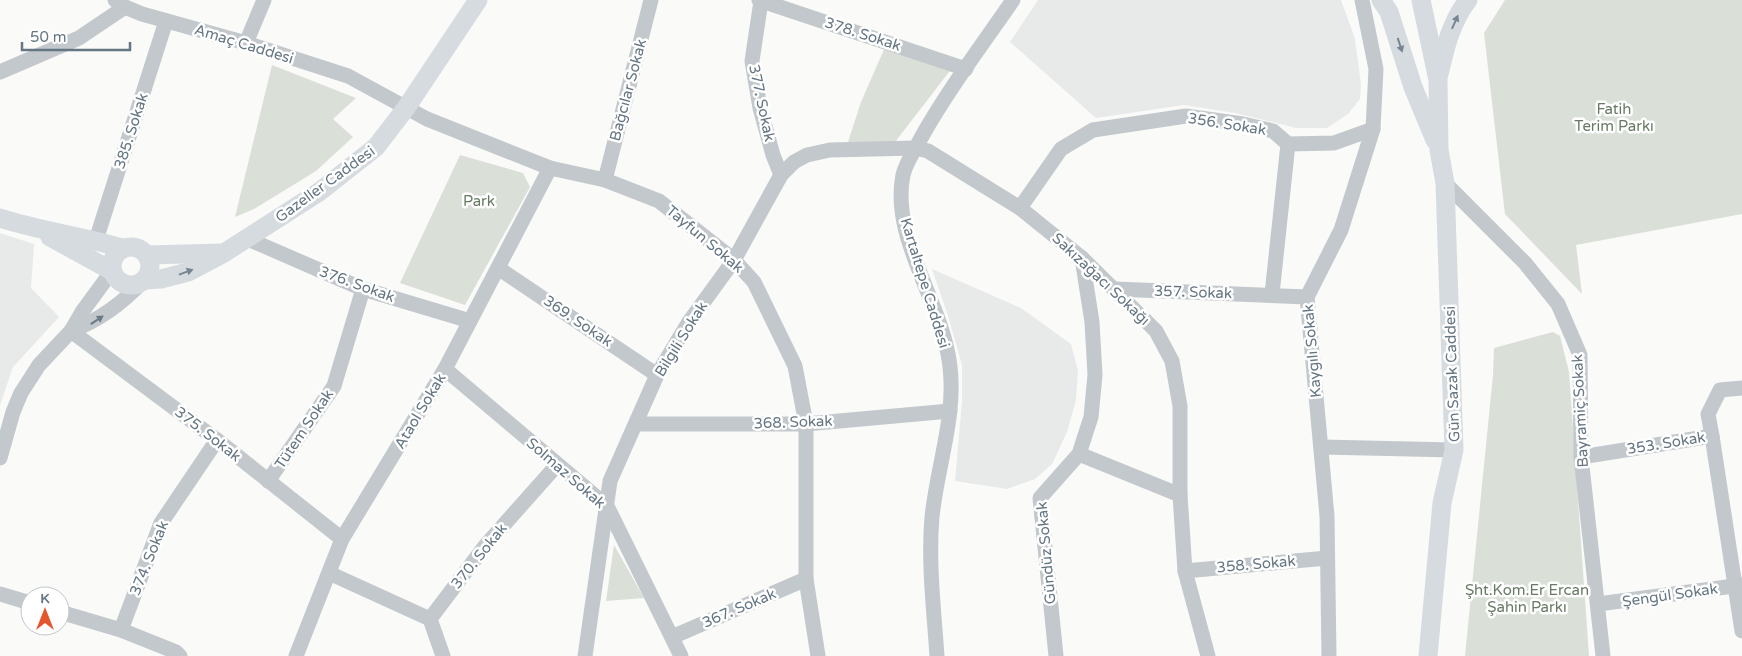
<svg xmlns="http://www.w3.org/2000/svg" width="1742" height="656" font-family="'Varela Round',sans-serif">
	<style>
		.built { fill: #e8e9e9 }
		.green { fill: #dadfd7 }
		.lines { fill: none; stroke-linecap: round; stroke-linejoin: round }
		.minor { stroke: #c3c8cc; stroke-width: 15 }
		.major { stroke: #d6dbdf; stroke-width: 19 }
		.oneway { fill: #768591 }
		.oneway2 { fill: #6a7a87 }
		.labels { text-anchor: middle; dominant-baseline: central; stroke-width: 5; stroke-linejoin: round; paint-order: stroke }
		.street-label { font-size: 15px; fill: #657683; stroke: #fff }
		.park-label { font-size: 15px; fill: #687a64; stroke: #fff }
	</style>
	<rect width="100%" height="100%" fill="#fafaf8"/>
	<!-- built -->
	<g class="built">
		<path d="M1038,0H1341L1355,39L1361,84L1360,99L1348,114L1327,128H1296L1235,113L1184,105L1096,118L1010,42Z"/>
		<path d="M0,233L34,244L31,288L59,317L13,367L0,405Z"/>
		<path d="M932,269L1021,308L1071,344L1078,371L1076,400L1067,432L1052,464L1035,479L1007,489L955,481L962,401V365L948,316Z"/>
	</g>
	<!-- green -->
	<g class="green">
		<path d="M1505,0H1742V214L1576,245L1582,294L1505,214L1484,33Z"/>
		<path d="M886,45L952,68L892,146L848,142L861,102Z"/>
		<path d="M272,65L356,98L333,119L353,137L316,171L254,209L235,217Z"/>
		<path d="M460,155L523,173L530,187L465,305L400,283Z"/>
		<path d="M1553,332L1560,336L1569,372L1589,656H1465L1493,375L1494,348Z"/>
		<path d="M614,545L644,598L606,601Z"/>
	</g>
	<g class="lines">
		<!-- minor -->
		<g class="minor">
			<path d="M115,0L125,7L142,14L246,43L348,76L427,119L550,168L605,180L659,201L734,260L754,282L795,366L806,424V579L818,656"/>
			<path d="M759,0L966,69"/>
			<path d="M761,1L752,61L760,108L773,155L781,175"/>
			<path d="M246,43L264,0"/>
			<path d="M0,72L79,38L125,7"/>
			<path d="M605,180L651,0"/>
			<path d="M1445,183L1525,263L1558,304L1580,355L1581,457L1603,656"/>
			<path d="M1020,208L1061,149L1093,130L1186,116L1243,124L1273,131L1288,144L1334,143L1373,129"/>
			<path d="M248,239L363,289L470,321"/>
			<path d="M96,240L166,21"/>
			<path d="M498,268L657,375"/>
			<path d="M1115,289L1307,297"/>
			<path d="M1272,294L1288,144"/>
			<path d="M71,331L217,440L342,539"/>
			<path d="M71,331C100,320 123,303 144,280"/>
			<path d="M445,369L607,506L681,656"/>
			<path d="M636,424H806L950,411"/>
			<path d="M1712,436L1742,631"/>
			<path d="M1321,447L1454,450"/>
			<path d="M1079,454L1180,495"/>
			<path d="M1581,457L1712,436L1708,414L1720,390L1742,388"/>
			<path d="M0,458L13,412L21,393L39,365L71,331L82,312L112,271"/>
			<path d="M268,481L334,386L363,289"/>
			<path d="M1185,571L1327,558"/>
			<path d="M329,573L430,619"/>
			<path d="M0,594L30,603"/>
			<path d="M1598,604L1742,585"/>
			<path d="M60,612L121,630L176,652L180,656"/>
			<path d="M121,630L161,523L217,440"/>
			<path d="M672,637L806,579"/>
			<path d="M296,656L342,539L445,369L550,168"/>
			<path d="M443,656L430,619L485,546L557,465"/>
			<path d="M585,656L610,481L657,375L689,322L734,260L781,175L794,162L807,155L830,150L916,148L928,151L1020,208L1082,258L1156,331L1172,361L1180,406V495L1185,571L1208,656"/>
			<path d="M937,656C934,611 928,562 932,517C937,467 956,417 950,367C944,305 890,238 903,175C906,162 915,150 921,138C948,90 982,45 1013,0"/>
			<path d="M1056,656L1040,498L1079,454L1091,417L1095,375L1092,322L1082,258"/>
			<path d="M1329,656L1327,516L1307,297L1341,230L1373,129L1376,69L1362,0"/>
		</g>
		<!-- major -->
		<g class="major">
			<path d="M1381,0L1389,12L1413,87L1435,140"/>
			<path d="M1421,0L1438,80L1439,150L1445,183L1454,450L1442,503L1428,656"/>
			<path d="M1439,74C1445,48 1451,22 1468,0"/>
			<path d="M0,218C40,231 82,236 122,248"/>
			<path d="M50,237L112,271"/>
			<circle cx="131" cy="266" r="19"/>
			<path d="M147,255L223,253"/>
			<path d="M144,280L161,279L188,272L224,253L319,192L376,147L406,108L478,0"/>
		</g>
	</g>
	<!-- one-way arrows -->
	<defs><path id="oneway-solid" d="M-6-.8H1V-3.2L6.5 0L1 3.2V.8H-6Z" transform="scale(1.25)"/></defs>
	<g class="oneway">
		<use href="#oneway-solid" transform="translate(1455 22) rotate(-66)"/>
		<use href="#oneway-solid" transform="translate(1400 45) rotate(72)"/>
		<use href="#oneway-solid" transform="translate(186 272) rotate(-20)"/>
	</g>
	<use class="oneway2" href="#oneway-solid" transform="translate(97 320) rotate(-33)"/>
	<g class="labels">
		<!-- street labels -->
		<g class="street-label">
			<text transform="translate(863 34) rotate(18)">378. Sokak</text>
			<text transform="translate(244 44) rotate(17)">Amaç Caddesi</text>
			<text transform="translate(628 90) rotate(-75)">Bağcılar Sokak</text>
			<text transform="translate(762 103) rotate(78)">377. Sokak</text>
			<text transform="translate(1227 124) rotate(9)">356. Sokak</text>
			<text transform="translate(131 131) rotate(-72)">385. Sokak</text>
			<text transform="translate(325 184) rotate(-36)">Gazeller Caddesi</text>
			<text transform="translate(705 239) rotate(40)">Tayfun Sokak</text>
			<text transform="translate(1101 279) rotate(43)">Sakızağacı Sokağı</text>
			<text transform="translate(925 283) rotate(73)">Kartaltepe Caddesi</text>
			<text transform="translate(357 284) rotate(20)">376. Sokak</text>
			<text transform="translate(1193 292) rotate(2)">357. Sokak</text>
			<text transform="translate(578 321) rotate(34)">369. Sokak</text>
			<text transform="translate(681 339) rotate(-58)">Bilgili Sokak</text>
			<text transform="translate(1312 351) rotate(-95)">Kaygılı Sokak</text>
			<text transform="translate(1452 374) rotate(-92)">Gün Sazak Caddesi</text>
			<text transform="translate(420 411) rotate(-59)">Ataol Sokak</text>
			<text transform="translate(1580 411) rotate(-93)">Bayramiç Sokak</text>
			<text transform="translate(793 422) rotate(-2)">368. Sokak</text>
			<text transform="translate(304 429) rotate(-56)">Tütem Sokak</text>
			<text transform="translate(208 434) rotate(38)">375. Sokak</text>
			<text transform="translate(1666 443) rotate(-9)">353. Sokak</text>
			<text transform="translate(566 473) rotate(41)">Solmaz Sokak</text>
			<text transform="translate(1046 553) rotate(-95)">Gündüz Sokak</text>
			<text transform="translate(479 556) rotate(-51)">370. Sokak</text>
			<text transform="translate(149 558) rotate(-68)">374. Sokak</text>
			<text transform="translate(1256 564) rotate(-5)">358. Sokak</text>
			<text transform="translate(1670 595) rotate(-8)">Şengül Sokak</text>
			<text transform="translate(739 608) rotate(-23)">367. Sokak</text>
		</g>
		<!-- park labels -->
		<g class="park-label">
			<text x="1614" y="109">Fatih<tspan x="1614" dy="17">Terim Parkı</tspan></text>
			<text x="479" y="201">Park</text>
			<text x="1527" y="590">Şht.Kom.Er Ercan<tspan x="1527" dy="17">Şahin Parkı</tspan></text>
		</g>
	</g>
	<!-- north arrow -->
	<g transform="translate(45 611)"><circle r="24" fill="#ffffff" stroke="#c1c8cd"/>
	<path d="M0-4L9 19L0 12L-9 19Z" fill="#e4572e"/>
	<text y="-8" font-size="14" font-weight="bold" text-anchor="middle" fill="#657683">K</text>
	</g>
	<!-- scale -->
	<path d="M22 42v8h108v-8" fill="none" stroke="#657683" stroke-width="2.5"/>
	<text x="30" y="42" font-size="15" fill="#657683" stroke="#ffffff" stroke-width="4" paint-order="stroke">50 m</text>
</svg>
